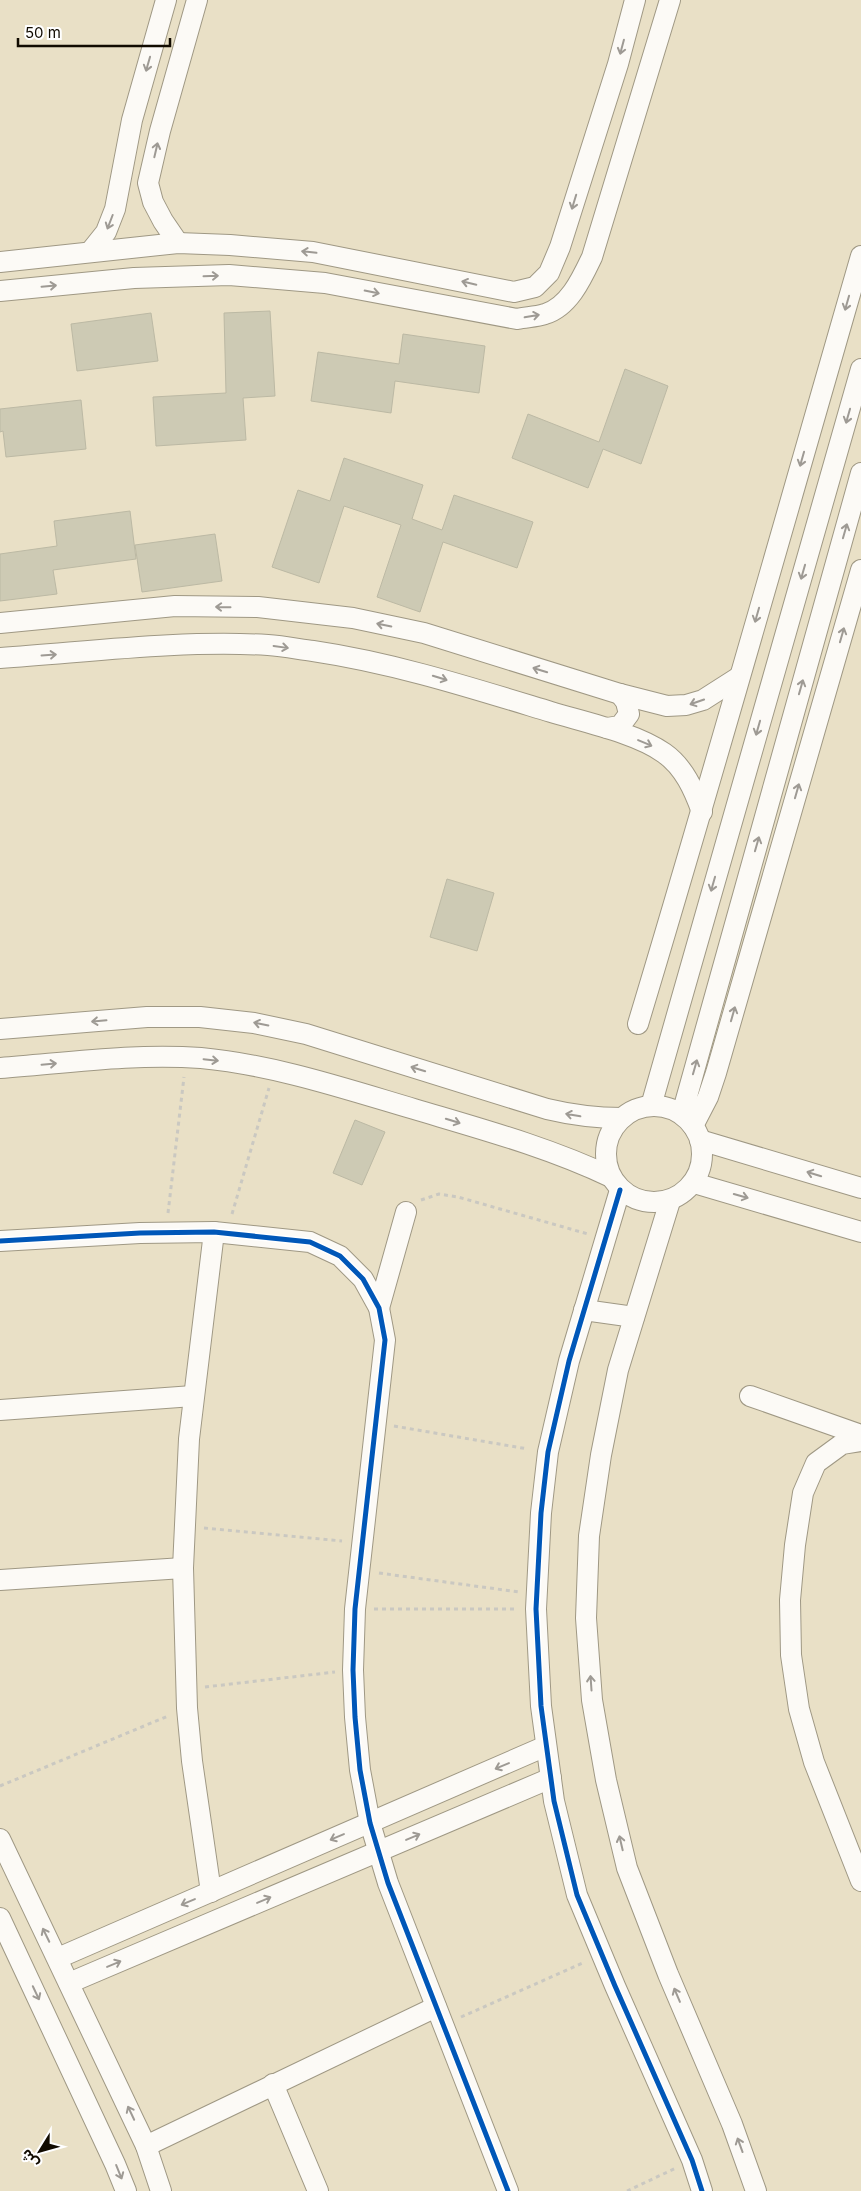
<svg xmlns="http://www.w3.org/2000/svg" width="861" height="2191" font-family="Inter,'Noto Sans Arabic',sans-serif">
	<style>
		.building { fill: #cdcab4; stroke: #bcb9a4 }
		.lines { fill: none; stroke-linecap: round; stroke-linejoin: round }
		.minor-casing { stroke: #9f9884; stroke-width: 22 }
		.path { stroke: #cac8c1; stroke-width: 3; stroke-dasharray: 4 4; stroke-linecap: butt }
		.minor { stroke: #fcfaf6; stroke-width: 20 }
		.cycleway-casing { stroke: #fff; stroke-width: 8 }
		.cycleway { stroke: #0057b8; stroke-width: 5 }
		.oneway { stroke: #9e9a94 }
	</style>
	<rect width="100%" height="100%" fill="#e9e0c6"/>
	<!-- building -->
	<g class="building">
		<path d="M270,311L275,396L243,398L246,440L156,446L153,397L226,393L224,313Z"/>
		<path d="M151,313L158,361L77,371L71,324Z"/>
		<path d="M403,334L485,346L479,393L395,381L391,413L311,401L318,352L399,364Z"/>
		<path d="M625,369L668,386L641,464L603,449L588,488L512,458L528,414L599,442Z"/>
		<path d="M81,400L86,449L6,457L3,431L0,432V409Z"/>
		<path d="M344,458L423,485L412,519L442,530L454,495L533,522L517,568L443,542L420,612L377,597L401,525L344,506L319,583L272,567L298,490L330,501Z"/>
		<path d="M130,511L136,559L53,570L57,594L0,601V554L57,546L54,521Z"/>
		<path d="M215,534L222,581L142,592L135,545Z"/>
		<path d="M447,879L494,893L477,951L430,937Z"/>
		<path d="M355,1120L385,1132L362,1185L333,1173Z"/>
	</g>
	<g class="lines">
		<defs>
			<g id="minor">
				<path d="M178,243L163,221L153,202L148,183L160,131L197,0"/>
				<path d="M90,252L106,232L115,209L132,120L166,0"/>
				<path d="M0,262L178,243L230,245L313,252L514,292L535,287L549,273L560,247L618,64L635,0"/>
				<path d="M0,291L134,278L229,275L325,283L517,319C526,317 536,317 545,314C569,307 582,278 592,257L670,0"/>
				<path d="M0,623L175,606L258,607L353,618L424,633L620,694L667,706L686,705L703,700L739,677"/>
				<path d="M0,658C89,652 179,640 268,645C283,646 298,649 313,651C394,663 472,688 551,712C584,722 636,733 664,753C684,767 694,790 702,812"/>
				<path d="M607,728L620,726L629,714L626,702L620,694"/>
				<path d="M638,1024C715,769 787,512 861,256"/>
				<path d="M0,1029L147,1017H200L254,1023L306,1034L547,1109C572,1115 596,1118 622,1118"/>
				<path d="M0,1068C66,1063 134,1053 201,1058C274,1065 343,1088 414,1109C481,1129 548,1147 611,1177"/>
				<circle cx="654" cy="1154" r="48"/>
				<path d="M651,1106L861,369"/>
				<path d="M682,1114L861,473"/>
				<path d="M693,1126L708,1097L716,1073L861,570"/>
				<path d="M700,1140L861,1188"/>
				<path d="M694,1183L861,1232"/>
				<path d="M620,1190L569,1361L548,1452L541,1513L536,1609L541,1706L554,1801L577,1895L615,1986L692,2160L702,2191"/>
				<path d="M670,1201L618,1370L601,1455L589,1536L586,1618L592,1700L606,1780L627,1868L668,1974L732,2124L756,2191"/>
				<path d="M0,1241L140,1233L214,1232L310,1242L340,1256L363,1279L379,1308L385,1340L355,1609L353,1670L355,1717L360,1770L370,1823L388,1883L508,2191"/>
				<path d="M379,1308L406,1212"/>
				<path d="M584,1310L634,1317"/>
				<path d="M750,1396L861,1435"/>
				<path d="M0,1410L193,1396"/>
				<path d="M861,1441L842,1444L816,1463L803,1493L795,1545L790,1600L791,1655L799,1709L814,1762L861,1881"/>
				<path d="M0,1580L183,1568"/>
				<path d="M0,1839L146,2146L161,2191"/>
				<path d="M211,1892L192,1761L187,1708L183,1568L189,1439L214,1232"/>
				<path d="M0,1918L115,2164L126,2191"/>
				<path d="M58,1958L546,1746"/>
				<path d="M69,1983L551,1778"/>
				<path d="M273,2084L318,2191"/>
				<path d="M146,2146L436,2007"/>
			</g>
		</defs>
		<!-- minor casing -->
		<use href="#minor" class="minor-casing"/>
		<!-- path -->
		<g class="path">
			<path d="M421,1200L439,1194L458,1197L588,1234"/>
			<path d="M168,1213L184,1077"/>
			<path d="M232,1214L269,1088"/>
			<path d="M394,1426L528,1449"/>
			<path d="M204,1528L342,1541"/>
			<path d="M379,1573L519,1592"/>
			<path d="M374,1609H518"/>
			<path d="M205,1687L335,1672"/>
			<path d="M0,1786L168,1716"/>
			<path d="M461,2017L585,1962"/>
			<path d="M627,2191L676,2168"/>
		</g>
		<!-- minor -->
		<use href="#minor" class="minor"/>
		<defs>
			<g id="cycleway">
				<path d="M620,1190L569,1361L548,1452L541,1513L536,1609L541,1706L554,1801L577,1895L615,1986L692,2160L702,2191"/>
				<path d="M0,1241L140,1233L214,1232L310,1242L340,1256L363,1279L379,1308L385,1340L355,1609L353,1670L355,1717L360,1770L370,1823L388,1883L508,2191"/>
			</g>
		</defs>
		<!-- cycleway casing -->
		<use href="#cycleway" class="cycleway-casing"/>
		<!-- cycleway -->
		<use href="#cycleway" class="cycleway"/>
	</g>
	<!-- one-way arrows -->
	<defs><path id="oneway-shaft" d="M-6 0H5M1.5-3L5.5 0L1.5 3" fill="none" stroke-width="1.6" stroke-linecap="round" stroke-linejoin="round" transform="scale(1.25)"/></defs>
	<g class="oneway">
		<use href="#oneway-shaft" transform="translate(622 47) rotate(105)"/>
		<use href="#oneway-shaft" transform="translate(148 64) rotate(106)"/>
		<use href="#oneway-shaft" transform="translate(156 150) rotate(-77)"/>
		<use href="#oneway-shaft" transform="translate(574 202) rotate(107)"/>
		<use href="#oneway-shaft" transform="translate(110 222) rotate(111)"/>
		<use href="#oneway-shaft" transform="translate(309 252) rotate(-174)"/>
		<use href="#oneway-shaft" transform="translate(211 276) rotate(-2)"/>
		<use href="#oneway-shaft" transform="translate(469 283) rotate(-167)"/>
		<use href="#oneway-shaft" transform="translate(49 286) rotate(-5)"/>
		<use href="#oneway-shaft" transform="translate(372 292) rotate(11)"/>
		<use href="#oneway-shaft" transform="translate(847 303) rotate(106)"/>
		<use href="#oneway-shaft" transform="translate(532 316) rotate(-10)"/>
		<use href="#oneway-shaft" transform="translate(848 416) rotate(106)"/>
		<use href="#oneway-shaft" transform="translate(802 459) rotate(106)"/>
		<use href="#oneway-shaft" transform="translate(845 531) rotate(-74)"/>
		<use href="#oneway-shaft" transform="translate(803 572) rotate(106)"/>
		<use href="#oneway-shaft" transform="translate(223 607) rotate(-179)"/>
		<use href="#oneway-shaft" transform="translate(757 615) rotate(106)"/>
		<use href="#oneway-shaft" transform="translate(384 625) rotate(-168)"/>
		<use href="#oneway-shaft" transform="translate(842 635) rotate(-74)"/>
		<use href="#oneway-shaft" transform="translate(281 647) rotate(8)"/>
		<use href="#oneway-shaft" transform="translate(49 655) rotate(-4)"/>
		<use href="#oneway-shaft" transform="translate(540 670) rotate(-163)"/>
		<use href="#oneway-shaft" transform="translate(440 678) rotate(17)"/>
		<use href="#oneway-shaft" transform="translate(801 687) rotate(-74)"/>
		<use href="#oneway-shaft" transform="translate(697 702) rotate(161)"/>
		<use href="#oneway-shaft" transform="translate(758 728) rotate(106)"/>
		<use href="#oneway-shaft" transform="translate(645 743) rotate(23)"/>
		<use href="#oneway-shaft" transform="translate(797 791) rotate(-74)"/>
		<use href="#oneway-shaft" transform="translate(757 844) rotate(-74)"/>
		<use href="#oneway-shaft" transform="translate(713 884) rotate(106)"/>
		<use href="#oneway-shaft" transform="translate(733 1014) rotate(-74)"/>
		<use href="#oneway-shaft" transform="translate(99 1021) rotate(175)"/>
		<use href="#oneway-shaft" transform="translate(261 1024) rotate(-168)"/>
		<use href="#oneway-shaft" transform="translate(211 1060) rotate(6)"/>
		<use href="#oneway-shaft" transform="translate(49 1064) rotate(-5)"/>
		<use href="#oneway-shaft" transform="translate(695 1067) rotate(-74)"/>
		<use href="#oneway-shaft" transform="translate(418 1069) rotate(-163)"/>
		<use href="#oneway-shaft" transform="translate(573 1115) rotate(-170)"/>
		<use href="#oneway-shaft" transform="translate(453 1121) rotate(17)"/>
		<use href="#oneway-shaft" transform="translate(814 1174) rotate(-163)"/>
		<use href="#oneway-shaft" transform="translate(741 1196) rotate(16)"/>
		<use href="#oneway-shaft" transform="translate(591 1683) rotate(-94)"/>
		<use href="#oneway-shaft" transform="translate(502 1766) rotate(157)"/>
		<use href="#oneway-shaft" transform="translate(337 1837) rotate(157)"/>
		<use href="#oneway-shaft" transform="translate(413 1837) rotate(-23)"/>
		<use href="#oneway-shaft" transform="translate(621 1843) rotate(-103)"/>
		<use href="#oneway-shaft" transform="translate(264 1900) rotate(-23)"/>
		<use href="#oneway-shaft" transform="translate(188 1902) rotate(157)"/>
		<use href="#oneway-shaft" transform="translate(46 1935) rotate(-116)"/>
		<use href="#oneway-shaft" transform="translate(114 1964) rotate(-23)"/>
		<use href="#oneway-shaft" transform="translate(36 1993) rotate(65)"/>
		<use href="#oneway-shaft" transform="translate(677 1995) rotate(-113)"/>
		<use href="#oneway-shaft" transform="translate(131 2113) rotate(-115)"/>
		<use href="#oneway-shaft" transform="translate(740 2145) rotate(-110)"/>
		<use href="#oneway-shaft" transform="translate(119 2172) rotate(68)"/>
	</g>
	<!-- north arrow -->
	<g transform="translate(40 2151) rotate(233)" stroke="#ffffff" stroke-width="4" paint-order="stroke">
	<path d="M0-4L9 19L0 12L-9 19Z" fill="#110b00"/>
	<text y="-8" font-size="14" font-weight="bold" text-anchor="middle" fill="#110b00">ش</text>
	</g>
	<!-- scale -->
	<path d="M18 38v8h152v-8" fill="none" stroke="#110b00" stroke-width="2.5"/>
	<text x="25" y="38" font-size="15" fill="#110b00" stroke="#ffffff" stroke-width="4" paint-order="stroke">50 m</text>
</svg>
